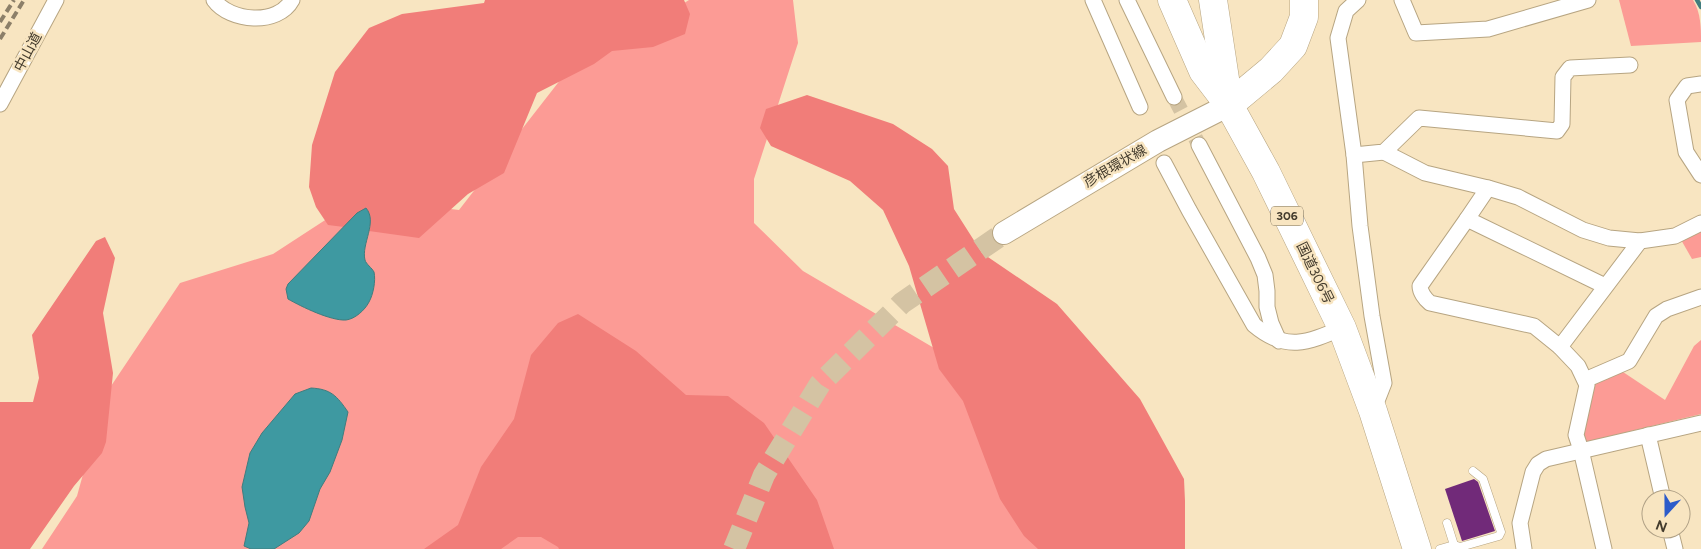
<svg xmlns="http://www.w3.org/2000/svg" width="1701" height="549" font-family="Figtree,'Noto Sans JP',sans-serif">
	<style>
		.green { fill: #fc9b95 }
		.forest { fill: #f17d79 }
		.water { fill: #3e99a1; stroke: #407d7e }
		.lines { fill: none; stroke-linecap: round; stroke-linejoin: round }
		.stream { stroke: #407d7e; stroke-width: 4.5 }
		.building { fill: #712a79 }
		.street-tunnel { stroke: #d4c3a3; stroke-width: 15; stroke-dasharray: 15 8; stroke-linecap: butt }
		.secondary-tunnel { stroke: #d4c3a3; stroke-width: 22; stroke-dasharray: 22 11; stroke-linecap: butt }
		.lane-casing { stroke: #b7a582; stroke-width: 9 }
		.street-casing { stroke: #b7a582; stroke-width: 17 }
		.secondary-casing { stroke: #b7a582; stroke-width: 24 }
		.highway-casing { stroke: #b7a582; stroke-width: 29 }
		.lane { stroke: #fff; stroke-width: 8 }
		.street { stroke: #fff; stroke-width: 15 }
		.secondary { stroke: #fff; stroke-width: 22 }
		.highway { stroke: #fff; stroke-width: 28 }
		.rail { stroke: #8c7f69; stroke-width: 4; stroke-dasharray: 8 4; stroke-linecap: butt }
		.labels { text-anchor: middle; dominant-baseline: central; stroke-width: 5; stroke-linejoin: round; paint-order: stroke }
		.shield { fill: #f8e5c1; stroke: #796e59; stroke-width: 1 }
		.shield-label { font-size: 12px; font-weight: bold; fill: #433b2d }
		.street-label { font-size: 14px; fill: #433b2d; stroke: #f8e5c1 }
	</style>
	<rect width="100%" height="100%" fill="#f8e5c1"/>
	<!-- green -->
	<g class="green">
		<path d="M689,0H793L798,43L754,179V223L803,271L946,355L1041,549H42L77,496L105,395L180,283L273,254L359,198L459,210L575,61L634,35Z"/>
		<path d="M1619,0H1693C1701,13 1701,28 1701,42L1631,46Z"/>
		<path d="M1701,227V257L1692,259L1680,238Z"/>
		<path d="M1701,340V414L1586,442L1581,436L1593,384L1617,372H1623L1665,400L1694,346Z"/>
	</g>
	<!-- forest -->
	<g class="forest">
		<path d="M485,0H684L690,14L685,34L653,47L612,51L594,64L537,93L504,173L468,194L419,238L369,231L370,225L357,213L344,227L328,225L316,207L309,187L312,145L335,72L369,28L402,14L484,3Z"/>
		<path d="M807,95L893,124L932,149L948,166L954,209L982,253L1057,304L1140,399L1184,479L1185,501V549H1038L1024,536L1000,499L963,401L939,369L909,266L883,210L850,181L771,146L760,128L766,109Z"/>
		<path d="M105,237L115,258L103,313L113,373L106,442L102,453L74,486L30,549H0V402H33L39,378L32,335L96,241Z"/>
		<path d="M578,314L636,351L686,395L728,396L764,423L817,500L834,549H559L558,547L541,537H518L501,549H424L458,525L481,467L514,419L531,355L558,323Z"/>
	</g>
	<!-- water -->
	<g class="water">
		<path d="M366,208C378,222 361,244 365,260C366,264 372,268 374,272C376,281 373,295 369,302C365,310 355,319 346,320C331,321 302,307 288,299L286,289L288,284L357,213Z"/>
		<path d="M311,388C331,389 337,396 348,412L342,440L330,472L320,489L309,521L299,533L274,549H251L244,546L249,523L245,507L242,487L250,453L262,433L295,394Z"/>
	</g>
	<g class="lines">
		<!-- stream -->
		<path class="stream" d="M1697,0L1701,7"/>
	</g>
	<!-- building -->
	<path class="building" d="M1474,479L1478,482L1495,531L1462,541L1445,489Z"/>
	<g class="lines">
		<!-- street-tunnel -->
		<path class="street-tunnel" d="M1174,97L1199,145"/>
		<!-- secondary-tunnel -->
		<path class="secondary-tunnel" d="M734,549L764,475L820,384L902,303L1004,233"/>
		<defs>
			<g id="lane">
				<path d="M1447,523L1454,545"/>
				<path d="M1440,549L1454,545L1460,547L1499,536L1501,532L1483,479L1473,471"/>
			</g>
			<g id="street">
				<path d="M214,0C230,22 278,26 292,0"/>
				<path d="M1093,0L1140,107"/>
				<path d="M1127,0L1174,97"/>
				<path d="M1358,0L1346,11L1338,38L1354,155L1360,226L1372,316L1384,383L1373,411"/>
				<path d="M1402,0L1416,33L1488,29L1588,0"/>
				<path d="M1701,84L1687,86L1677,100L1686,152L1701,175"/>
				<path d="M0,104L56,0"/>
				<path d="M1199,145L1258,258L1265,275L1267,291V307L1271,323L1279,341"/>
				<path d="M1384,152L1425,173L1488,188L1467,219"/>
				<path d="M1354,155L1384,152L1419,118L1557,131L1562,124L1563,77L1570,68L1630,65"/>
				<path d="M1164,163L1189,210L1254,325C1286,352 1307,343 1342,328"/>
				<path d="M1488,188L1518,197L1583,230L1609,238L1640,241L1675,236L1701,223"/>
				<path d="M1605,286L1467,219L1420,286C1420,292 1425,299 1430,303L1534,326L1560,347L1640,241"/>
				<path d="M1560,347L1578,366L1587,385L1576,435L1581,450L1604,549"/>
				<path d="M1585,380L1629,361L1656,316L1667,309L1701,297"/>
				<path d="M1648,435L1663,499"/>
				<path d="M1670,529L1675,549"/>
				<path d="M1524,549L1520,523L1533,472L1538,464L1546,459L1701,423"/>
			</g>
			<path id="secondary" d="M1004,233L1158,141L1229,105"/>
			<g id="highway">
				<path d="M1172,0L1203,71L1229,105L1266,172L1342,328L1373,411L1417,549"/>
				<path d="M1213,0L1229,105"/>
				<path d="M1229,105L1271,70L1293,46L1304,17V0"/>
			</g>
		</defs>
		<!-- lane casing -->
		<use href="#lane" class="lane-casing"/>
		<!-- street casing -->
		<use href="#street" class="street-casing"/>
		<!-- secondary casing -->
		<use href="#secondary" class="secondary-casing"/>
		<!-- highway casing -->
		<use href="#highway" class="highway-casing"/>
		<!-- lane -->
		<use href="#lane" class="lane"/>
		<!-- street -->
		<use href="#street" class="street"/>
		<!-- secondary -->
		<use href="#secondary" class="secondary"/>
		<!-- highway -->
		<use href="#highway" class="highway"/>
		<!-- rail -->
		<g class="rail">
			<path d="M0,22L14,0"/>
			<path d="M0,39L24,0"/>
		</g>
	</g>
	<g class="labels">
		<!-- shield labels -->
		<rect class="shield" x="1271" y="206.5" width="32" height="19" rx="4"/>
		<g class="shield-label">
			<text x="1287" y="216">306</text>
		</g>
		<!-- street labels -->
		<g class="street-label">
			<text transform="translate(28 52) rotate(-62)">中山道</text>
			<text transform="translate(1115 166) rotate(-30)">彦根環状線</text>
			<text transform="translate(1315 273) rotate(64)">国道306号</text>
		</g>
	</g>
	<!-- north arrow -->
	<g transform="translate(1666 514) rotate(201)"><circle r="24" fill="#f8e5c1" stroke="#b0a186"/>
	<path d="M0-4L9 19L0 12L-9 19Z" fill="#2c5bca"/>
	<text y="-8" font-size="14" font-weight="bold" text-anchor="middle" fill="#433b2d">N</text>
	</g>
</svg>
